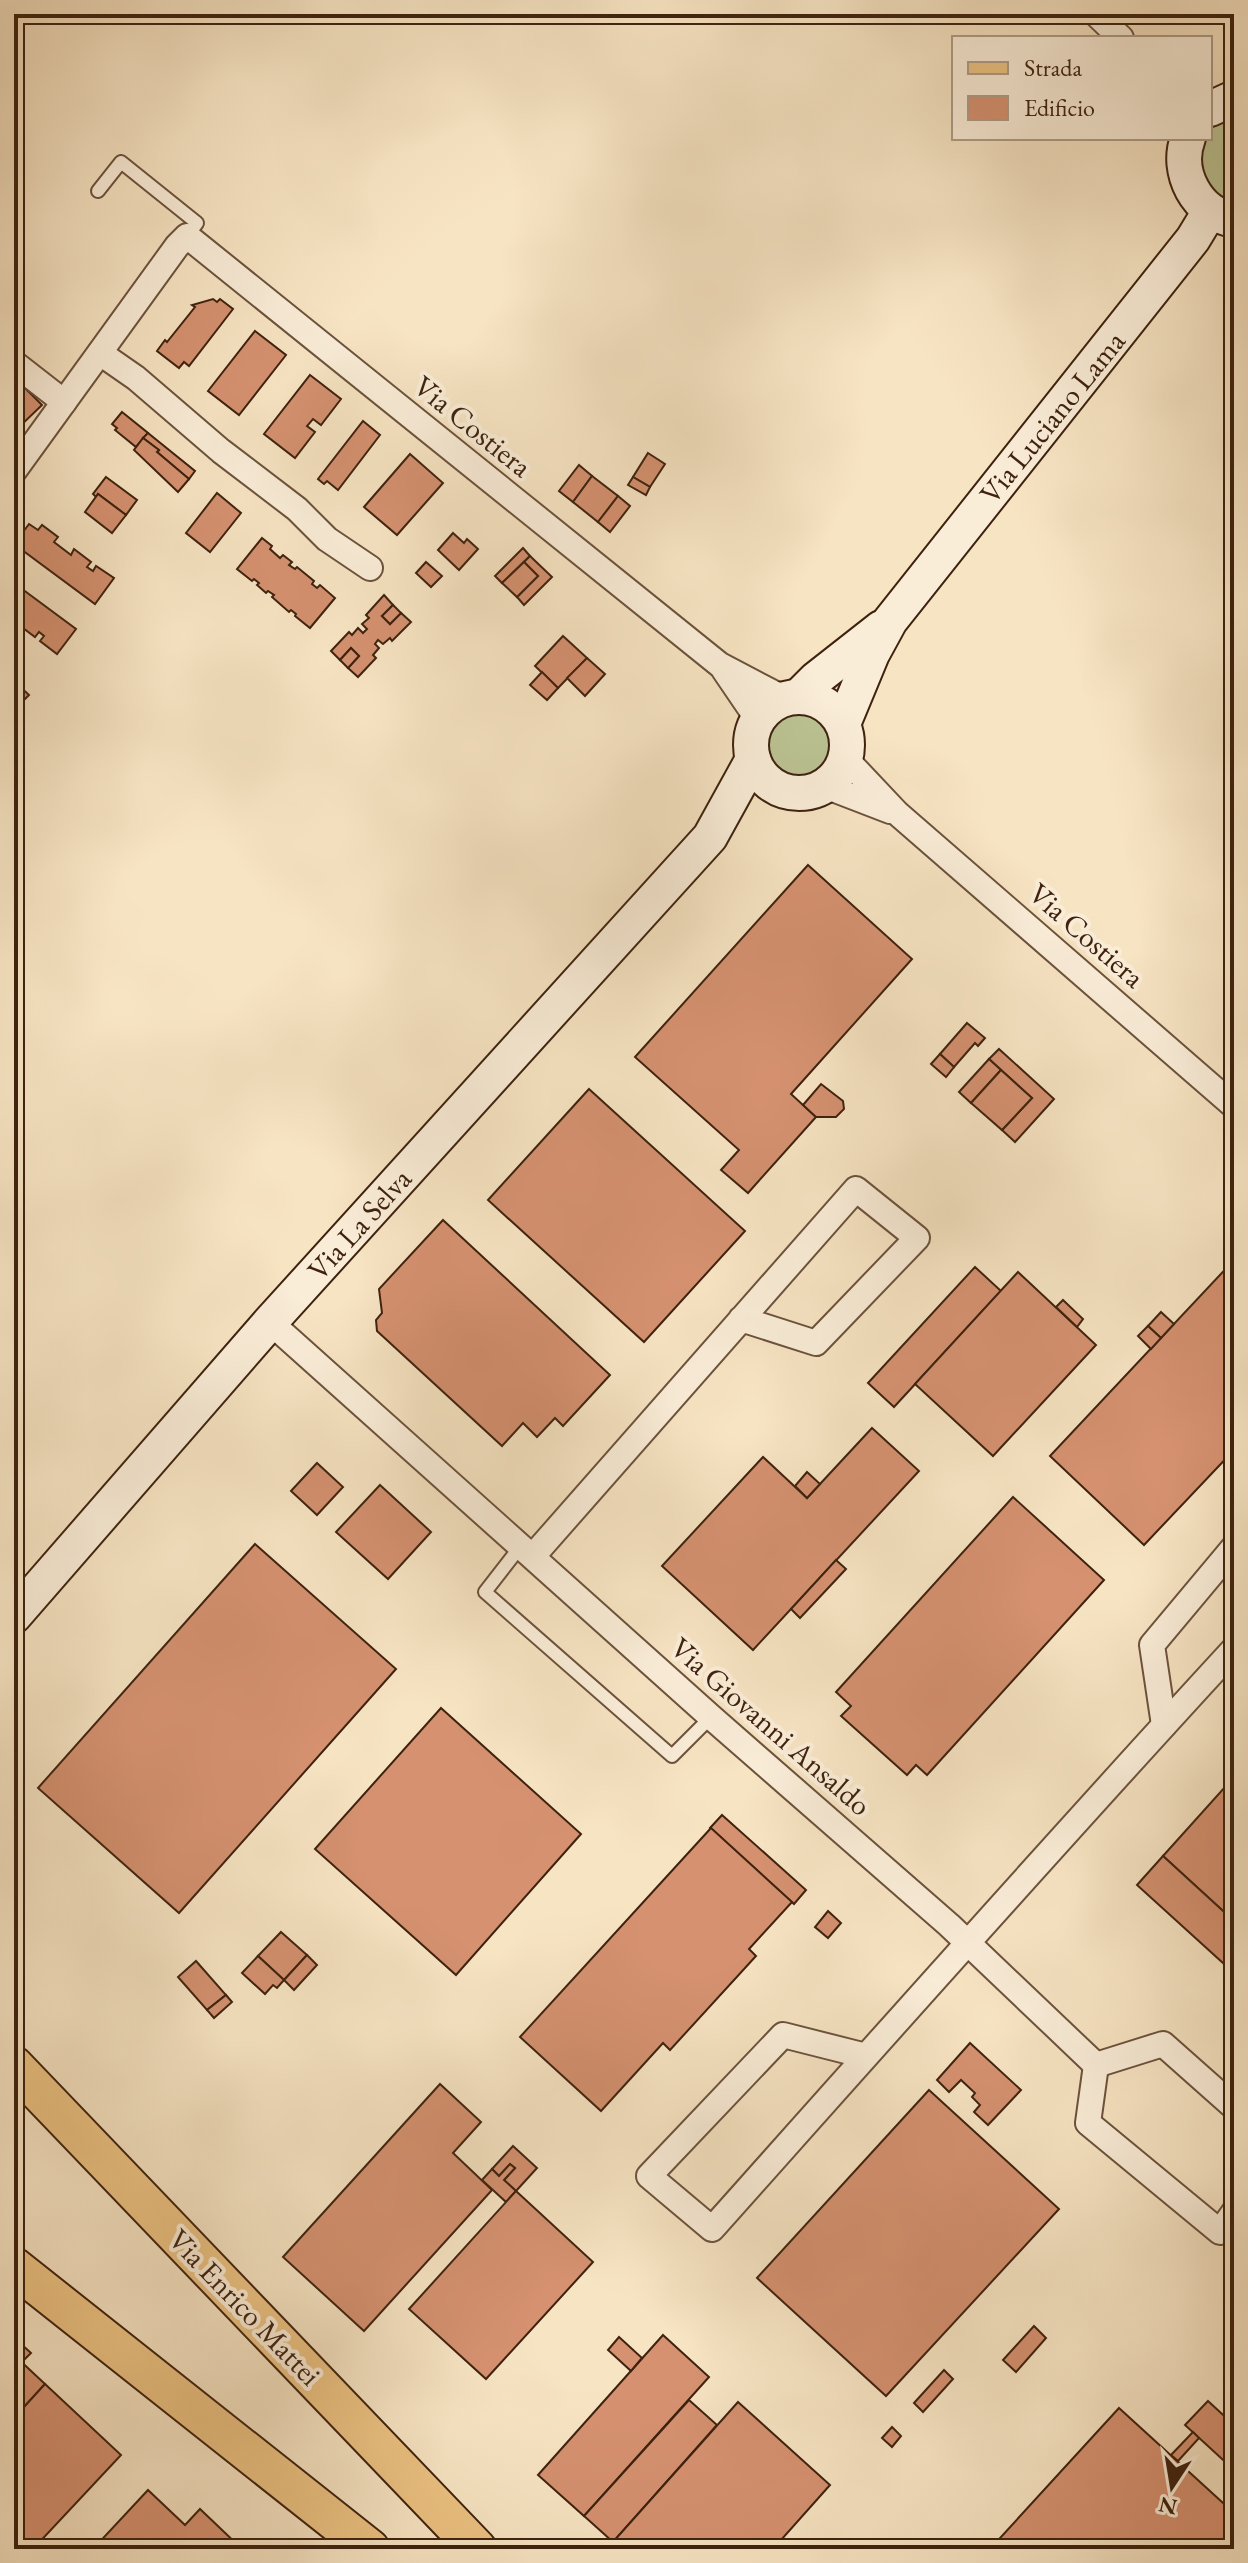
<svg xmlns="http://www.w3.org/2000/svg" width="1248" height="2563" font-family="'EB Garamond',serif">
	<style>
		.green { fill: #bcc494; stroke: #7d7352; stroke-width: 2 }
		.building { fill: #d59170; stroke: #3e220f; stroke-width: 2 }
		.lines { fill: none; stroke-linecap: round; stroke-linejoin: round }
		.lane-casing { stroke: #6c523c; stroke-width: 16 }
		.street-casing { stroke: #6c523c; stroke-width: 28 }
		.secondary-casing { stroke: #3e220f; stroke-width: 38 }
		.primary-casing { stroke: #3e220f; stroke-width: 42 }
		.lane { stroke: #faedd8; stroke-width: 12 }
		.street { stroke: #faedd8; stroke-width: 24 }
		.secondary { stroke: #faedd8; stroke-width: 34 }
		.primary { stroke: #ecc282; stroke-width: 38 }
		.labels { text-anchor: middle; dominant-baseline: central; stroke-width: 8; stroke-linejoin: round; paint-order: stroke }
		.street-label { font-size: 30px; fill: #3e220f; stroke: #faedd8 }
	</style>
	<rect width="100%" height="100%" fill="#f7e4c3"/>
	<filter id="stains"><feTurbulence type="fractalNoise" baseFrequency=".0025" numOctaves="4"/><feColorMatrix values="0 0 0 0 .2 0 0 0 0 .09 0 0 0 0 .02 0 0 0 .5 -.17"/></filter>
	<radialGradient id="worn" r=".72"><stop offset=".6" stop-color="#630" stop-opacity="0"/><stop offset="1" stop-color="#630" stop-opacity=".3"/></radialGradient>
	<!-- green -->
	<g class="green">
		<path d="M1234,112V205L1212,193L1198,167L1203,138H1210V127L1221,117Z"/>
		<circle cx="800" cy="747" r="35"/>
	</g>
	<!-- building -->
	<g class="building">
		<path d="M213,299L217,302L220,299L233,309L189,366L184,362L179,368L157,351L165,340L167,342L195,307L192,305Z"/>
		<path d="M255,331L286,355L239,415L208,391Z"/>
		<path d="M310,375L341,399L321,425L313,419L307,426L315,432L295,458L264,434Z"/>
		<path d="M18,381L42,405L14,432V386Z"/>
		<path d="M122,412L148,433L136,447L115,430L117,428L112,424Z"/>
		<path d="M363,421L380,435L338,490L327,481L324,484L318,479Z"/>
		<path d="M148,433L195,471L189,479L157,452L159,450L143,438Z"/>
		<path d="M143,438L159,450L157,452L189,479L178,492L134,450Z"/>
		<path d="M648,453L665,464L650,487L633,477Z"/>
		<path d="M410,454L443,483L397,535L364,507Z"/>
		<path d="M579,465L592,476L573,502L559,491Z"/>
		<path d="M592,476L618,496L598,522L573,502Z"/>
		<path d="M106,477L137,500L126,515L98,494L96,497L93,494Z"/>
		<path d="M633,477L650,487L646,495L628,485Z"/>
		<path d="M217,493L241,513L210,552L186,533Z"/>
		<path d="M98,494L126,515L112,533L85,512Z"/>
		<path d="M618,496L630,506L610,532L598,522Z"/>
		<path d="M29,524L38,530L42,525L58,537L54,542L71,555L74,549L91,562L87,567L93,571L96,566L114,578L95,604L14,544Z"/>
		<path d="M453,533L464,543L467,539L478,549L459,570L438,550Z"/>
		<path d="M262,538L272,546L270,549L280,558L283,555L292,562L289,565L295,569L297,567L314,581L312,584L317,588L320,585L335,598L310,628L295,616L296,614L291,610L289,612L272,597L274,595L268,591L266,593L257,585L259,583L254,579L252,581L237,569Z"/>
		<path d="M523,548L530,556L502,583L495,576Z"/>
		<path d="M530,556L552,577L524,605L517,597L538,576L524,562Z"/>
		<path d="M426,562L442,576L431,587L416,573Z"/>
		<path d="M524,562L538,576L517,597L502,583Z"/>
		<path d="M14,583L76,629L57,654L40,641L44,636L39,632L35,637L19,625L22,620L14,614Z"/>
		<path d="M384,595L393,605L382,616L390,624L401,613L411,622L392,641L390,638L383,644L378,640L375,644L379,648L373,655L376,658L358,677L348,668L359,656L351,648L340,660L331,651L349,632L352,635L358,628L363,633L367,629L362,624L369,618L366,615Z"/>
		<path d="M393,605L401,613L390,624L382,616Z"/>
		<path d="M563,636L587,658L558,688L535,666Z"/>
		<path d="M351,648L359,656L348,668L340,660Z"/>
		<path d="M587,658L605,674L585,696L567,678Z"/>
		<path d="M542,672L558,688L547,700L530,685Z"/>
		<path d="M14,681L29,695L14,710Z"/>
		<path d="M808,865L912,959L791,1094L816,1117L748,1193L721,1170L739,1150L635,1057Z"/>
		<path d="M967,1023L985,1038L978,1046L975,1043L954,1067L940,1054Z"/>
		<path d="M999,1049L1054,1099L1015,1142L1002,1130L1032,1098L989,1059Z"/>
		<path d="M940,1054L954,1067L946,1077L931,1064Z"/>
		<path d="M989,1059L1001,1070L971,1103L959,1092Z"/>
		<path d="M1001,1070L1032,1098L1002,1130L971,1103Z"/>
		<path d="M821,1084L843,1101L844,1109L836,1117H816L803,1105Z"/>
		<path d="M589,1089L745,1231L644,1342L488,1200Z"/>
		<path d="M443,1220L610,1375L563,1426L555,1418L537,1437L523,1423L502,1446L377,1331L376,1320L382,1313L379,1289Z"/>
		<path d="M1234,1260V1450L1144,1545L1050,1456Z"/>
		<path d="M975,1267L1001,1291L894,1407L868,1383Z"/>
		<path d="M1018,1272L1096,1345L993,1456L915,1384Z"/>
		<path d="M1063,1300L1083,1319L1077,1327L1056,1307Z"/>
		<path d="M1161,1312L1174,1324L1161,1338L1148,1326Z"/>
		<path d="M1148,1326L1161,1338L1151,1349L1138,1336Z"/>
		<path d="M872,1428L919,1471L753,1650L662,1566L763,1457L807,1498Z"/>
		<path d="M317,1463L343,1487L317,1515L291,1491Z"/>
		<path d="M807,1472L820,1484L807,1498L795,1486Z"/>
		<path d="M380,1485L431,1532L388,1579L336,1532Z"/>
		<path d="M1013,1497L1104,1580L927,1775L916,1765L907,1775L841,1716L851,1706L836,1692Z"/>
		<path d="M255,1544L396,1669L179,1913L38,1788Z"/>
		<path d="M836,1560L846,1569L800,1618L791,1609Z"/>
		<path d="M441,1708L581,1834L456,1975L315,1849Z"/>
		<path d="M1234,1777V1921L1163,1856Z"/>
		<path d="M722,1815L806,1890L794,1904L710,1828Z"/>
		<path d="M711,1828L792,1902L749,1949L756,1956L670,2050L663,2043L601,2111L520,2037Z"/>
		<path d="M1163,1856L1234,1921V1950L1223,1963L1137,1885Z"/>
		<path d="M828,1911L841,1923L828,1938L815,1927Z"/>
		<path d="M281,1932L307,1955L284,1980L258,1956Z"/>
		<path d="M307,1955L317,1965L294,1990L284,1980Z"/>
		<path d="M258,1956L284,1980L277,1988L273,1985L265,1994L242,1973Z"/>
		<path d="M196,1961L226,1995L207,2010L178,1977Z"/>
		<path d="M226,1995L232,2002L214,2018L207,2010Z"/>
		<path d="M970,2043L1021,2090L988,2125L974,2112L980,2105L972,2097L975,2093L961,2080L949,2092L937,2080Z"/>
		<path d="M440,2084L481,2122L453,2153L492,2190L364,2331L283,2257Z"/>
		<path d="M929,2090L1059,2209L886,2396L757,2278Z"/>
		<path d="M513,2146L537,2168L516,2191L504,2180L515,2168L510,2164L499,2176L492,2169Z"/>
		<path d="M510,2164L515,2168L504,2180L516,2191L506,2202L482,2180L492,2169L499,2176Z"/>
		<path d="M516,2191L593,2262L486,2379L409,2309Z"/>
		<path d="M1034,2326L1046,2338L1016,2372L1003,2360Z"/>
		<path d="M663,2335L709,2377L584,2516L538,2475Z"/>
		<path d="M619,2337L642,2358L631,2371L608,2350Z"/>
		<path d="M19,2342L31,2353L22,2362L14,2355V2348Z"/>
		<path d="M14,2355L45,2384L14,2418Z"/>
		<path d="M944,2370L953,2379L923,2412L914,2403Z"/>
		<path d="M45,2384L121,2455L33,2549H14V2418Z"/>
		<path d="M689,2400L717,2425L613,2542L584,2516Z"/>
		<path d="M1208,2401L1234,2425V2470L1185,2425Z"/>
		<path d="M738,2402L830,2485L773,2549H621L613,2542Z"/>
		<path d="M1119,2408L1234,2513V2549H990Z"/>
		<path d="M892,2427L901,2436L892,2447L882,2438Z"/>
		<path d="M1193,2432L1199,2438L1178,2461L1171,2455Z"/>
		<path d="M148,2490L185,2525L200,2509L242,2549H93Z"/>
	</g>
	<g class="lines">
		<defs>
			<g id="lane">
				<path d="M98,191L121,162L197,223L187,236"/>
				<path d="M520,1547L485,1592L672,1756L711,1717"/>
			</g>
			<g id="street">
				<path d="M1096,14L1121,38"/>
				<path d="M100,353L136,378L221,451L297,509L327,539L370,568"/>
				<path d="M14,363L64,402"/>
				<path d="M14,471L177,246L187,236L720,665L785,699"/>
				<path d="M724,670L758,720"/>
				<path d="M846,759L897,813L1234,1106"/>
				<path d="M825,786L890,811"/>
				<path d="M270,1322L711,1717L949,1925L1096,2065"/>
				<path d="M533,1556L856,1189L917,1238L816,1343L741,1319"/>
				<path d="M1164,1725L1152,1645L1234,1547"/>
				<path d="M866,2056L783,2035L649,2176L712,2229C885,2035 1058,1840 1234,1649"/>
				<path d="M1096,2065L1088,2123L1220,2232L1234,2212"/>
				<path d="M1096,2065L1163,2044L1234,2107"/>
			</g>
			<g id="secondary">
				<path d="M1210,109L1234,98"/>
				<path d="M1188,138C1175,172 1197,214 1234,220"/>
				<path d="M798,697L816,679L881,628"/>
				<circle cx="799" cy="745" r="48"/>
				<path d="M843,724L872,654L890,621L1193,239L1210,211"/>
				<path d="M14,1616L270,1322L710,837L753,759"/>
			</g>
			<g id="primary">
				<path d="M14,2066L477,2549"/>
				<path d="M14,2267L370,2549"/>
			</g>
		</defs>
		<!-- lane casing -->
		<use href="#lane" class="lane-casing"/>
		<!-- street casing -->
		<use href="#street" class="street-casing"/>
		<!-- secondary casing -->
		<use href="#secondary" class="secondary-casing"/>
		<!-- primary casing -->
		<use href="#primary" class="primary-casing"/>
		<!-- lane -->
		<use href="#lane" class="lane"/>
		<!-- street -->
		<use href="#street" class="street"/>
		<!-- secondary -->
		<use href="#secondary" class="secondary"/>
		<!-- primary -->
		<use href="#primary" class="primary"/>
	</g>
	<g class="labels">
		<!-- street labels -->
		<g class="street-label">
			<text transform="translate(1052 417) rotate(-51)">Via Luciano Lama</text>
			<text transform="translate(473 426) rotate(39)">Via Costiera</text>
			<text transform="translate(1087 935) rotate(41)">Via Costiera</text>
			<text transform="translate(359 1224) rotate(-48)">Via La Selva</text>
			<text transform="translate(771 1726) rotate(41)">Via Giovanni Ansaldo</text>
			<text transform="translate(245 2307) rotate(46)">Via Enrico Mattei</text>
		</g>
	</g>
	<!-- margin -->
	<rect width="1248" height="2563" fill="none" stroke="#f7e4c3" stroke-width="48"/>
	<rect x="16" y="16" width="1216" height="2531" fill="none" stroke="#3e220f" stroke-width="4"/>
	<rect x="24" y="24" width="1200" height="2515" fill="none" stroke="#3e220f" stroke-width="2"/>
	<!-- legend -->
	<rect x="952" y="36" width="260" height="104" fill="#faedd8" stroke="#af9c88" stroke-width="2"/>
	<rect x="968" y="62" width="40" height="12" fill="#ecc282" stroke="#af9c88" stroke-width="2"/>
	<text x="1024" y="76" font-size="24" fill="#3e220f">Strada</text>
	<rect x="968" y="96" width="40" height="24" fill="#d59170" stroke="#af9c88" stroke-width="2"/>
	<text x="1024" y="116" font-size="24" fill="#3e220f">Edificio</text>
	<!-- north arrow -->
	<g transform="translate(1172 2487) rotate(192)" stroke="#faedd8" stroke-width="6" paint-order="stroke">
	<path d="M0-6L14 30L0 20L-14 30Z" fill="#3e220f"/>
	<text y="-12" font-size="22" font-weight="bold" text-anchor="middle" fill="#3e220f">N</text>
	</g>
	<rect width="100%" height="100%" filter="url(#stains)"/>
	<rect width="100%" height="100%" fill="url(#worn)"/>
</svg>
